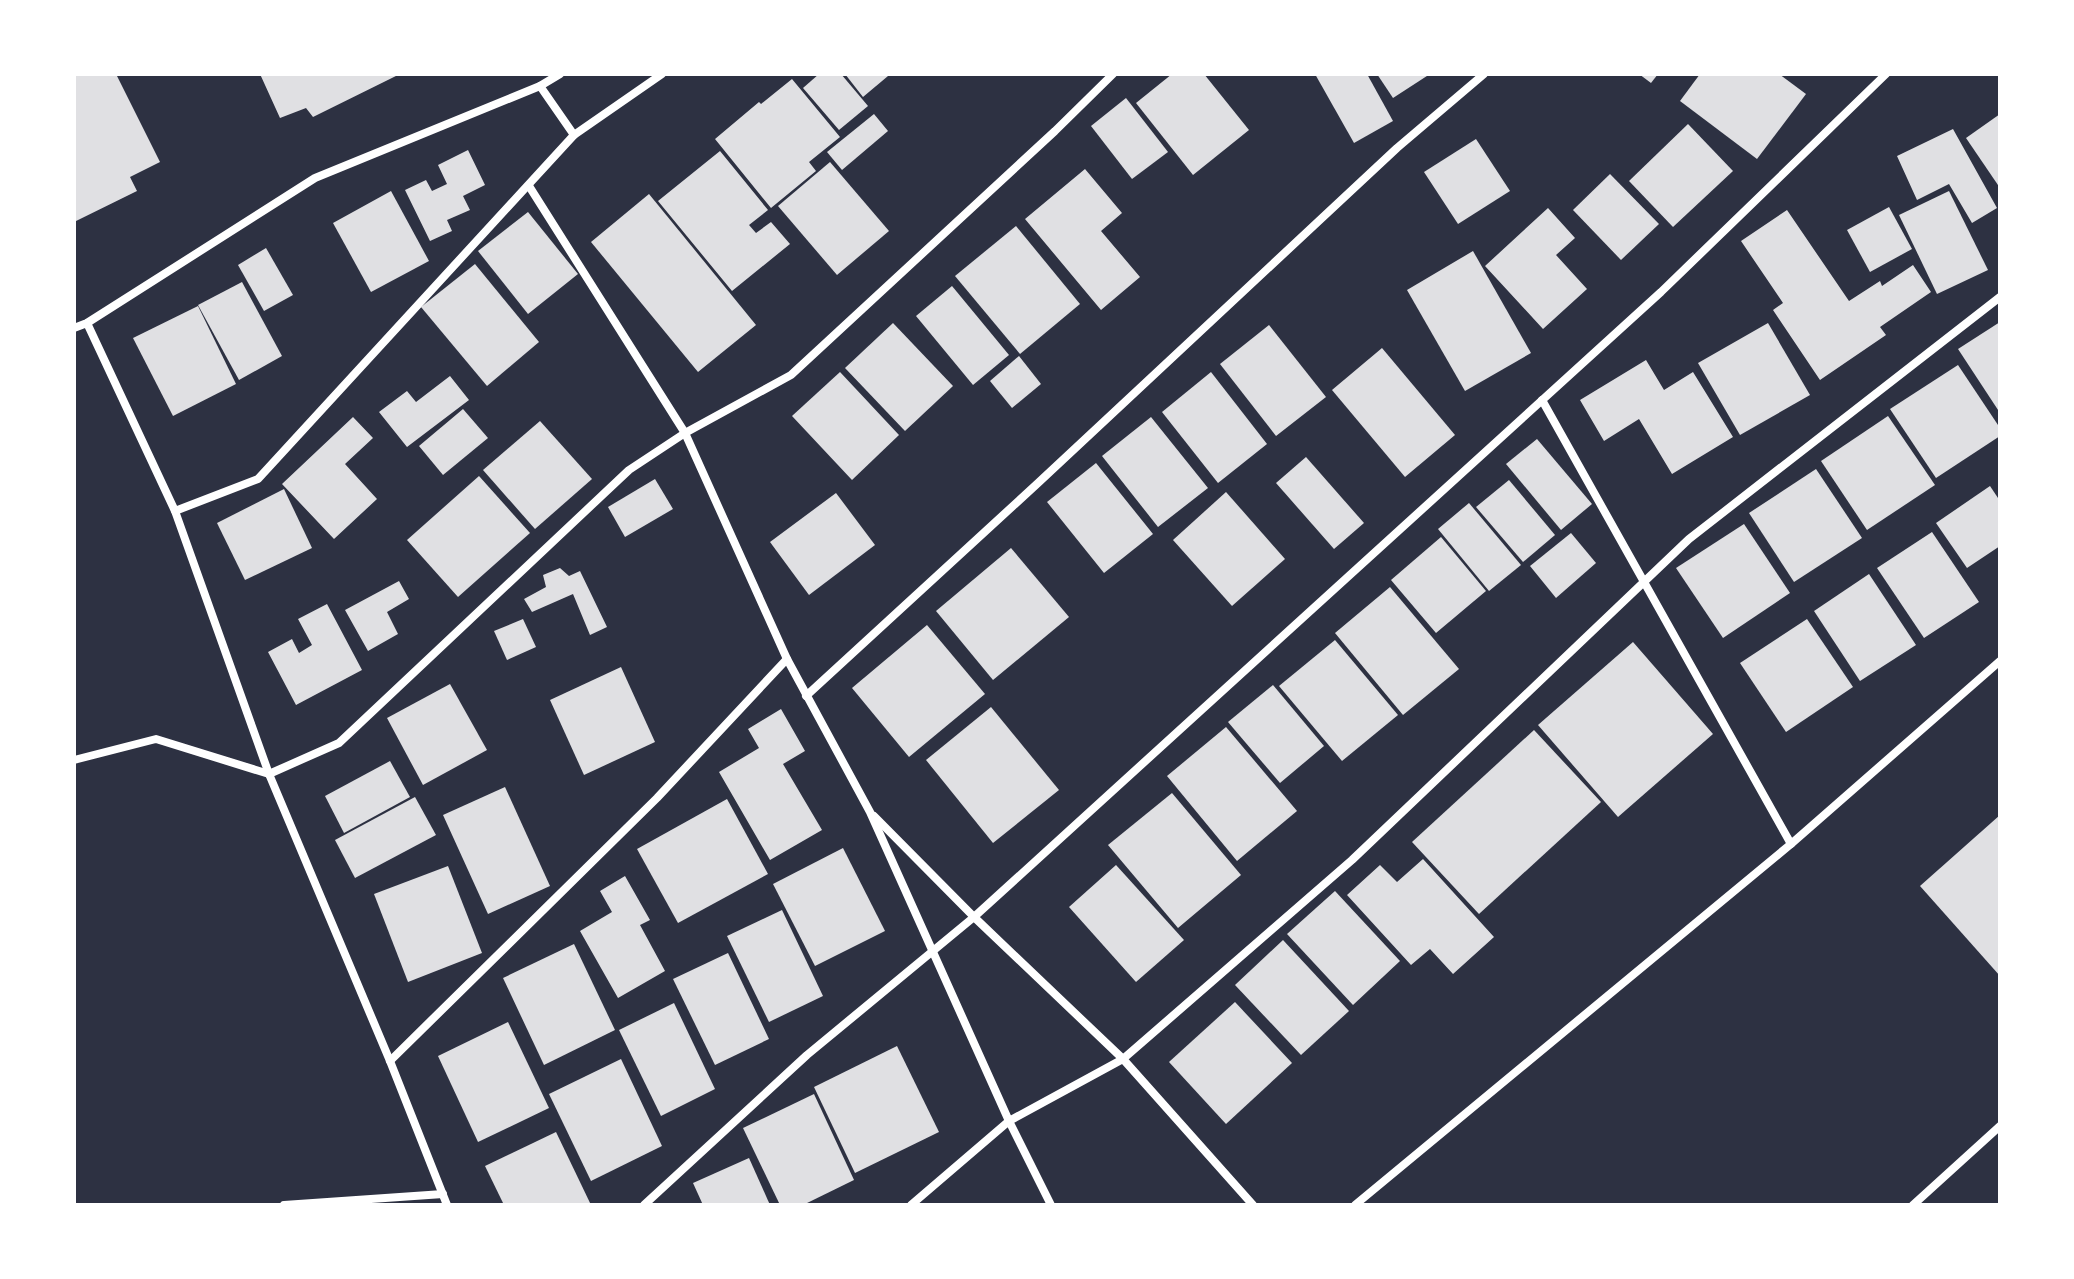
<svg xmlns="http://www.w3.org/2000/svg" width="2074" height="1279" font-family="Quicksand,sans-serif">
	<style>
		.building { fill: #e0e0e3 }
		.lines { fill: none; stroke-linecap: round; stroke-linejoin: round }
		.minor { stroke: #fff; stroke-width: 8 }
	</style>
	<rect width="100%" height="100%" fill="#2d3142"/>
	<!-- building -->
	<g class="building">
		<path d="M74,74H116L160,162L130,177L137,191L74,222Z"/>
		<path d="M260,74H400L313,117L306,108L280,118Z"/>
		<path d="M819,74H841L868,106L839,130L803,88Z"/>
		<path d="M845,74H886L888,76L863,97Z"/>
		<path d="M1172,74H1204L1249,130L1193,175L1136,103Z"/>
		<path d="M1315,74H1367L1393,121L1354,143Z"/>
		<path d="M1377,74H1430L1393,98Z"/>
		<path d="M1639,74H1658L1651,83Z"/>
		<path d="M1700,74H1779L1806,94L1757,159L1680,101Z"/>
		<path d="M792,79L840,137L809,162L816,171L771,208L715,139L759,102L761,104Z"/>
		<path d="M1126,98L1168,152L1132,179L1091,126Z"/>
		<path d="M874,114L888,131L842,170L827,152Z"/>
		<path d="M2000,114V188L1966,138Z"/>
		<path d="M1688,124L1733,171L1673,227L1629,181Z"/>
		<path d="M1953,129L1997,208L1972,223L1949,184L1917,200L1897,156Z"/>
		<path d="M1476,139L1510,191L1458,224L1424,172Z"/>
		<path d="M468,150L485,185L463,196L470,210L447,220L452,231L430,241L405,190L426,180L432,191L447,184L438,165Z"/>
		<path d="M720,151L768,210L749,225L756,233L771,222L790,244L732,291L658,201Z"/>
		<path d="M830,162L889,231L837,275L778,206Z"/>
		<path d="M1085,169L1122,213L1101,231L1140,277L1101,310L1025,219Z"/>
		<path d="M1610,174L1659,224L1621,260L1573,210Z"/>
		<path d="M391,191L429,261L371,292L333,223Z"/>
		<path d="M1949,191L1988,270L1937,294L1899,215Z"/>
		<path d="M649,194L756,325L698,372L591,242Z"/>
		<path d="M1889,207L1912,249L1870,272L1847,230Z"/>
		<path d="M1548,208L1575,238L1556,255L1587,289L1543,329L1485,266Z"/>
		<path d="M1787,210L1849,301L1880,281L1882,286L1913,265L1931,292L1880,327L1886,335L1820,380L1773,310L1783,303L1741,241Z"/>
		<path d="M528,212L578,274L528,314L478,251Z"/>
		<path d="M1016,226L1080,304L1020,354L955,276Z"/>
		<path d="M266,248L293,295L264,311L238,265Z"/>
		<path d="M1473,251L1531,353L1465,391L1407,290Z"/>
		<path d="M475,264L539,342L487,386L421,307Z"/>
		<path d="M242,282L282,356L239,380L198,305Z"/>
		<path d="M952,286L1009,355L973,385L916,316Z"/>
		<path d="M198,306L236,384L173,416L133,338Z"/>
		<path d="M2000,322V413L1958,349Z"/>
		<path d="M893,323L953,386L905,431L845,368Z"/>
		<path d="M1768,323L1810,395L1740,435L1698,363Z"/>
		<path d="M1269,325L1326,397L1276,436L1220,364Z"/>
		<path d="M1382,348L1455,435L1405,477L1332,390Z"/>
		<path d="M1019,356L1041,384L1012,408L990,381Z"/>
		<path d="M1646,360L1664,390L1693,372L1733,437L1672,474L1639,419L1604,441L1580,400Z"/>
		<path d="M1958,365L2000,428V436L1936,478L1890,409Z"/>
		<path d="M840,372L899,435L852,480L792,416Z"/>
		<path d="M1211,372L1267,444L1218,483L1162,412Z"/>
		<path d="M450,376L469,400L407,447L379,412L407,391L416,402Z"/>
		<path d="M463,409L488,438L443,475L419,446Z"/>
		<path d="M1888,416L1935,485L1867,530L1821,461Z"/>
		<path d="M353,417L373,438L345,464L377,499L334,539L282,484Z"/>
		<path d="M1151,417L1208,488L1158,527L1102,456Z"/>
		<path d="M540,421L592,479L535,529L483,470Z"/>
		<path d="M1537,439L1592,504L1561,530L1506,464Z"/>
		<path d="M1306,457L1364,523L1334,549L1276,483Z"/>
		<path d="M1096,463L1153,534L1104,573L1047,502Z"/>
		<path d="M1816,469L1862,538L1794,582L1749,513Z"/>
		<path d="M479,476L530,533L458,597L407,540Z"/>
		<path d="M655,479L673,509L625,537L608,507Z"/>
		<path d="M1509,480L1555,535L1523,562L1476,507Z"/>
		<path d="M1990,486L2000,501V546L1967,568L1936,523Z"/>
		<path d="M284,489L312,548L245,580L217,523Z"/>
		<path d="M1226,492L1285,559L1232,606L1173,540Z"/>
		<path d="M836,493L875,545L809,595L770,542Z"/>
		<path d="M1469,503L1521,565L1489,591L1438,529Z"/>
		<path d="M1744,524L1790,593L1723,638L1676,568Z"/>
		<path d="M1932,532L1979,602L1924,638L1877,568Z"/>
		<path d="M1571,533L1596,563L1556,598L1530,566Z"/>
		<path d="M1441,537L1486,591L1436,633L1391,580Z"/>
		<path d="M1011,548L1069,617L993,680L936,611Z"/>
		<path d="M560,568L569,576L580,571L607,627L590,635L573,594L532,612L524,599L546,587L543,575Z"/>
		<path d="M1869,574L1916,645L1860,681L1814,611Z"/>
		<path d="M399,581L409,599L387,612L398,634L368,651L345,610Z"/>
		<path d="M1390,587L1459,669L1403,715L1335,633Z"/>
		<path d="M327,604L362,670L296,705L268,652L292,639L299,653L312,645L298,619Z"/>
		<path d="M523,619L536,647L507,660L494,631Z"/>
		<path d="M1807,619L1853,687L1786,732L1740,663Z"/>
		<path d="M927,625L985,694L909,757L852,688Z"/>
		<path d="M1335,640L1398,715L1342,761L1279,686Z"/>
		<path d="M1633,642L1713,734L1618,817L1538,725Z"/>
		<path d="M621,667L655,742L584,775L550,700Z"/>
		<path d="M450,684L487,750L423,785L387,718Z"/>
		<path d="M1273,685L1324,746L1280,783L1228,722Z"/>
		<path d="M991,707L1059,790L993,843L926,760Z"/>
		<path d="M781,709L805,751L783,764L822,830L770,860L719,772L759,748L748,729Z"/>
		<path d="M1226,727L1297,811L1237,861L1167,776Z"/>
		<path d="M1534,730L1601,802L1479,914L1412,842Z"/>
		<path d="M390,761L410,797L344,833L325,796Z"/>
		<path d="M505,787L550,886L488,914L443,815Z"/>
		<path d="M1172,793L1241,875L1178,928L1108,845Z"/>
		<path d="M415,797L436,835L355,878L335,840Z"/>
		<path d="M727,799L768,874L678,923L637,849Z"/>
		<path d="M2000,815V976L1920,886Z"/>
		<path d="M843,848L885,931L815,966L773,884Z"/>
		<path d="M1423,859L1494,937L1453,974L1430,949L1411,965L1347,895L1380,865L1397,882Z"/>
		<path d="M1116,865L1184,940L1136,982L1069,907Z"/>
		<path d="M448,866L482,953L408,982L374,894Z"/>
		<path d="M625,876L650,920L640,925L665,971L618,998L580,931L612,912L600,891Z"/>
		<path d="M1335,891L1400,961L1353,1005L1287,934Z"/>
		<path d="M782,910L823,996L769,1022L727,936Z"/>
		<path d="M1283,940L1349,1011L1301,1055L1235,985Z"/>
		<path d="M574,944L615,1030L544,1065L503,978Z"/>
		<path d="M728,953L769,1039L715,1065L673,979Z"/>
		<path d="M1235,1002L1292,1063L1226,1124L1169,1062Z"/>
		<path d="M674,1003L715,1089L661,1116L619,1030Z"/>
		<path d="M508,1022L549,1108L478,1142L438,1056Z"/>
		<path d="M897,1046L939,1132L855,1173L814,1087Z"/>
		<path d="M621,1059L662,1146L591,1181L549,1094Z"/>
		<path d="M814,1094L854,1180L803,1205H780L743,1128Z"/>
		<path d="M556,1132L591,1205H504L485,1166Z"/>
		<path d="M749,1158L770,1205H703L693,1183Z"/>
	</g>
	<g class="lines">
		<!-- minor -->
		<g class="minor">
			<path d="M540,86L574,135"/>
			<path d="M529,186L685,433L787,659L870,812L1009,1121L1051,1205"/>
			<path d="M87,323L175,511L269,774L390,1061L447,1205"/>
			<path d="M74,328L87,323L315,178L540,86L560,74"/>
			<path d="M1542,400L1791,844"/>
			<path d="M175,511L258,479L574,135L662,74"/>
			<path d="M806,696L1038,483L1397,148L1484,74"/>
			<path d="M74,760L156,739L269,774L339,743L629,470L685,433L791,375L1055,131L1113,74"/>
			<path d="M874,816L974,917L1123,1059L1253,1205"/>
			<path d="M390,1061L657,798L787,659"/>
			<path d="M284,1205L443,1194"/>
			<path d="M644,1205L807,1055L974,917L1661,292L1886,74"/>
			<path d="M911,1205L1009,1121L1123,1059L1352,860L1689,539L2000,297"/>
			<path d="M1355,1205L1791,844L2000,661"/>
			<path d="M1913,1205L2000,1126"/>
		</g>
	</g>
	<!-- border -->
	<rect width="2074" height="1279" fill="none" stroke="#ffffff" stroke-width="152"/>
</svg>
